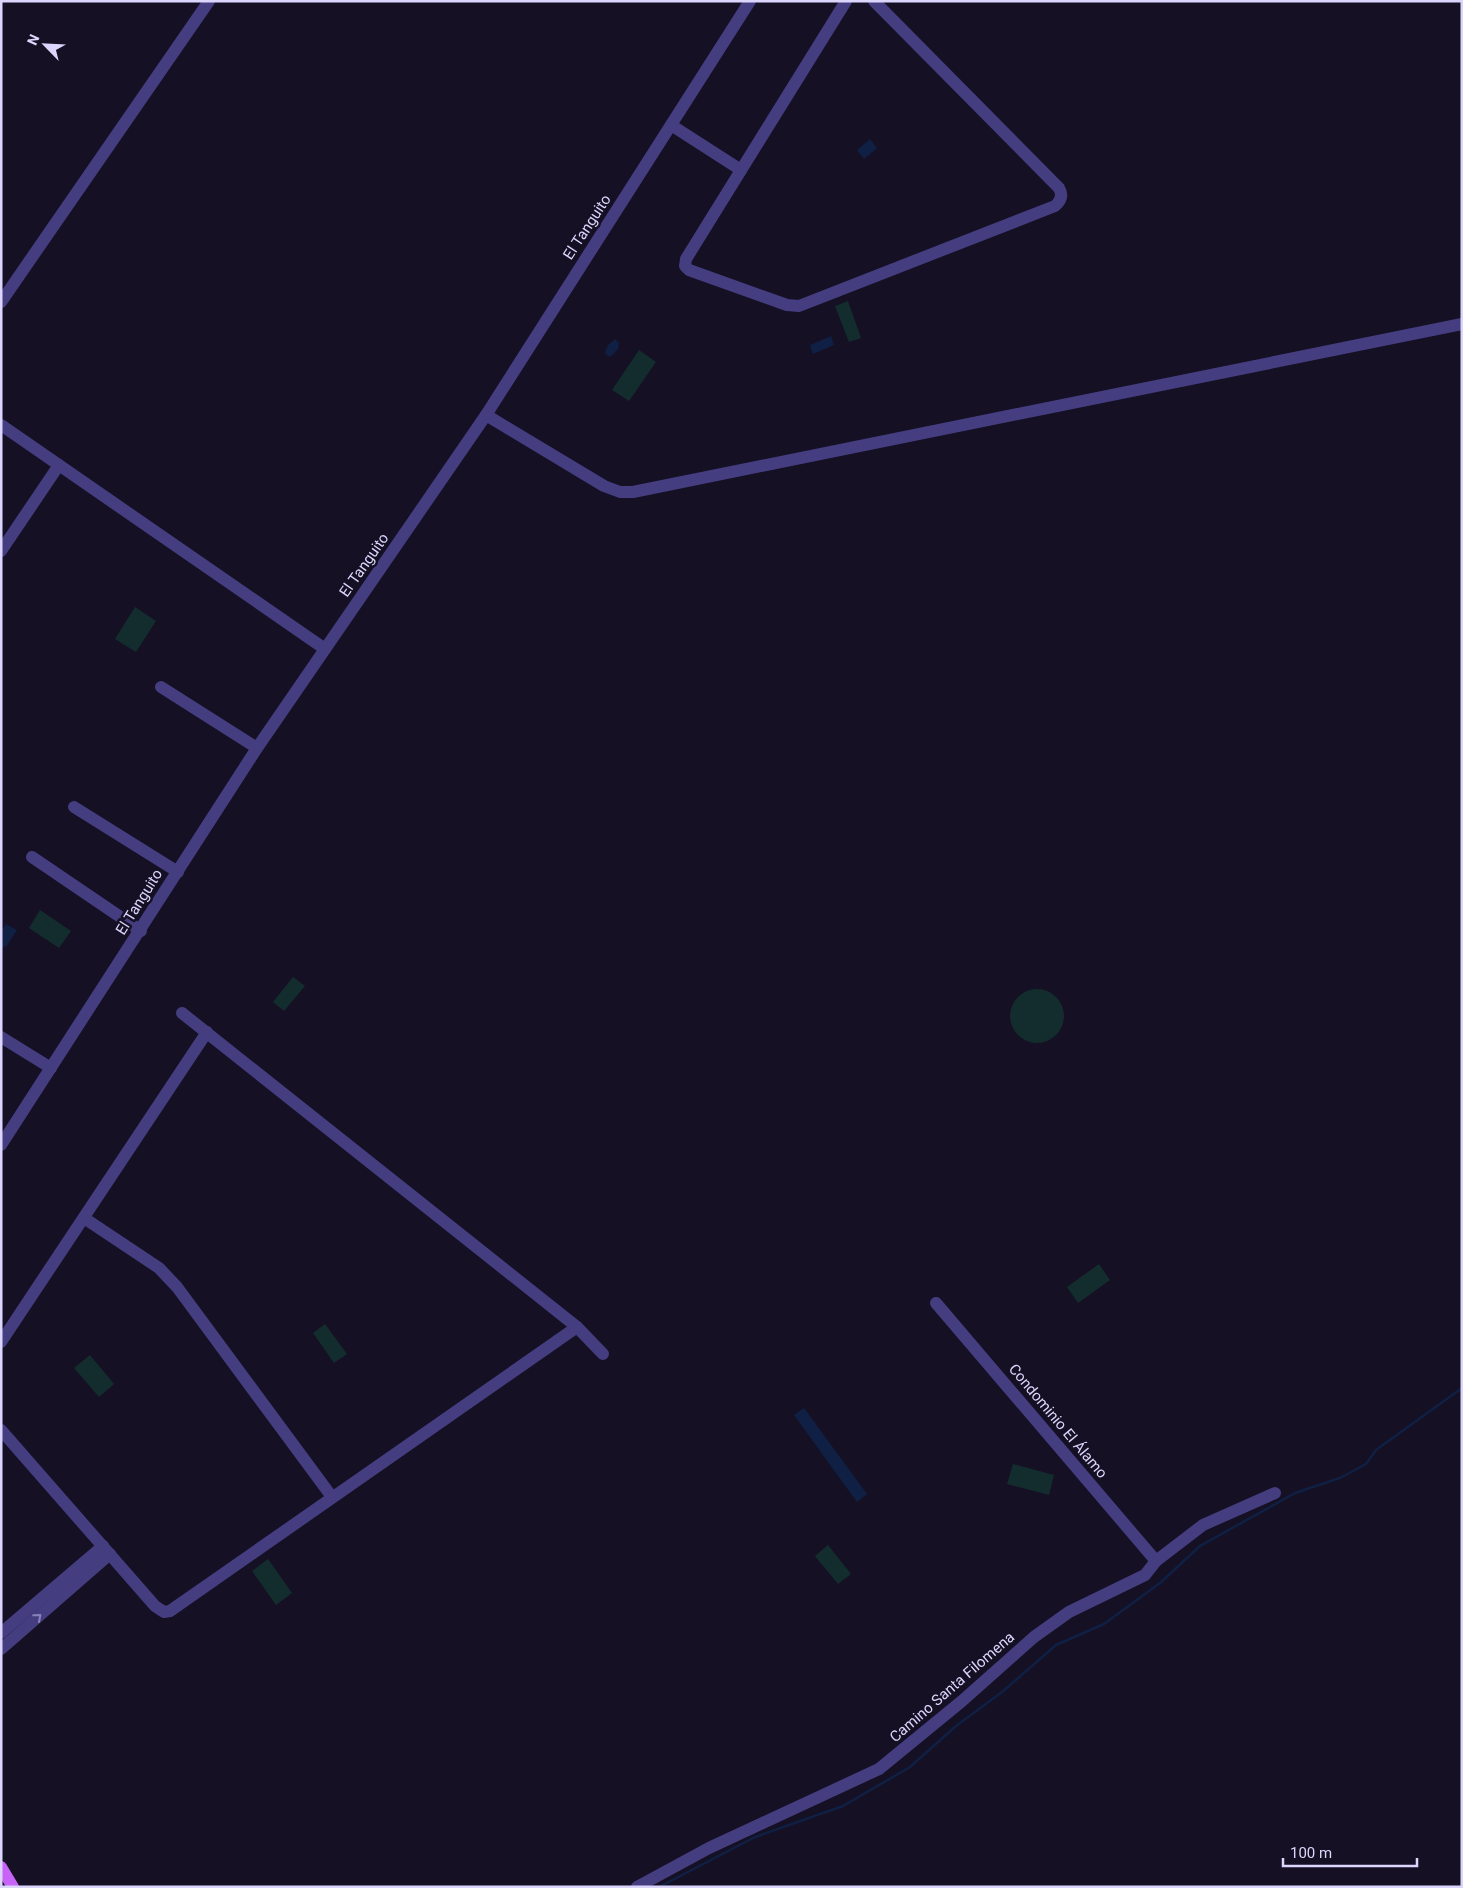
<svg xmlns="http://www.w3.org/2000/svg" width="1463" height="1888" font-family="Roboto,sans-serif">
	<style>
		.green { fill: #132d2e }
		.water { fill: #0f2044 }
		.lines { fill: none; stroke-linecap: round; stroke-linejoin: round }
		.stream { stroke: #0f2044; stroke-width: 2.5 }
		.minor { stroke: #443e81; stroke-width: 12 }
		.major { stroke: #c763f6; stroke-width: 12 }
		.oneway { stroke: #8882b9 }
		.labels { text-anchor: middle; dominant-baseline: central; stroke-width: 5; stroke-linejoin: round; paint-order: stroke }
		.street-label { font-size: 15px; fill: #dcd6fd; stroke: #151024 }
	</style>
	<rect width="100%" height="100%" fill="#151024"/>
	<!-- green -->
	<g class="green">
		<path d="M848,301L861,338L849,342L835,306Z"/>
		<path d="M639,350L656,362L629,401L612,390Z"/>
		<path d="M135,607L156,621L136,652L115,639Z"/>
		<path d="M40,910L71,931L59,948L29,928Z"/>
		<path d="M293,977L305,986L284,1011L273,1002Z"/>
		<circle cx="1037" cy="1016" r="27"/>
		<path d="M1099,1264L1110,1280L1078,1303L1067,1287Z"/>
		<path d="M325,1324L347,1354L334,1363L313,1333Z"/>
		<path d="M90,1355L114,1384L99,1397L74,1368Z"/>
		<path d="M1013,1464L1054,1475L1049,1495L1007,1484Z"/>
		<path d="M828,1545L851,1574L838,1584L815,1556Z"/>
		<path d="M268,1559L292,1593L276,1605L252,1571Z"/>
	</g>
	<!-- water -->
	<g class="water">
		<path d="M870,139L877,148L864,159L857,150Z"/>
		<path d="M831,336L834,345L813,354L810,345Z"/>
		<path d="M615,339L619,343L618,349L611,356H608L605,353L608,345Z"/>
		<path d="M6,924L17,930L6,947L4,946L2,949L1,931Z"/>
		<path d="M804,1408L867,1494L857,1502L794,1415Z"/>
	</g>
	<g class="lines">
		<!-- stream -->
		<path class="stream" d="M659,1887L755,1837L843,1806L910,1767L956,1726L1002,1692L1056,1645L1104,1624L1160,1583L1200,1546L1295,1493L1340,1478L1366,1464L1376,1450L1462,1388"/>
		<!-- minor -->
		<g class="minor">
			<path d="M846,1L686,259L685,266L689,270L787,305L799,306L1055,206C1061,201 1063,195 1059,188L874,1"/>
			<path d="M671,125L741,170"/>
			<path d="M1,302L209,1"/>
			<path d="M486,415L604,486L620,492H633L1462,324"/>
			<path d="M1,425L325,649"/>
			<path d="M1,551L59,465"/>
			<path d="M161,687L257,748"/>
			<path d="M74,807L178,872"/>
			<path d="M32,857L141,931"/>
			<path d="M182,1013L577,1327L603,1354"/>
			<path d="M1,1037L51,1068"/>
			<path d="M1,1145L257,748L486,415L750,1"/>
			<path d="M84,1218L159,1268L177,1287L332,1497"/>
			<path d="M936,1303L1156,1561"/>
			<path d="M1,1342L207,1032"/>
			<path d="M1,1430L155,1606L164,1612L170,1611L577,1327"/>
			<path d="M1,1633L103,1546"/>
			<path d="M1,1649L110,1554"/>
			<path d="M637,1887L709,1848L879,1769L962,1701L1034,1637L1069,1612L1145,1575L1156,1561L1203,1525L1275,1493"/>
		</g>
		<!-- major -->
		<path class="major" d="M1,1867L13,1887"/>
	</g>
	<!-- one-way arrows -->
	<defs><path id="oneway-chevron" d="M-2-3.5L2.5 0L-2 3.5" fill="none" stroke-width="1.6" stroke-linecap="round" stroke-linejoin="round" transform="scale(1.25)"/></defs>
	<use class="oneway" href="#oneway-chevron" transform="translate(38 1617) rotate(-41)"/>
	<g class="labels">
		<!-- street labels -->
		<g class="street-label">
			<text transform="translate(587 227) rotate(-57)">El Tanguito</text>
			<text transform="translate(364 565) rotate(-55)">El Tanguito</text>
			<text transform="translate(139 902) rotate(-58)">El Tanguito</text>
			<text transform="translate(1058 1421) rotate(50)">Condominio El Álamo</text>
			<text transform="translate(952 1687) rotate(-41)">Camino Santa Filomena</text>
		</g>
	</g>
	<!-- border -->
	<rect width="1463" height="1888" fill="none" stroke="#dcd6fd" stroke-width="5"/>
	<!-- north arrow -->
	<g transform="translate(45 45) rotate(294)" stroke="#151024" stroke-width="4" paint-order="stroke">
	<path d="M0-4L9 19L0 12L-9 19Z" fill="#dcd6fd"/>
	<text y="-8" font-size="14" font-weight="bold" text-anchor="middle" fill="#dcd6fd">N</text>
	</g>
	<!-- scale -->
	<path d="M1283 1858v8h134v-8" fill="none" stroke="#dcd6fd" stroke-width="2.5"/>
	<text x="1290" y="1858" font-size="15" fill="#dcd6fd" stroke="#151024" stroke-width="4" paint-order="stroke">100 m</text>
</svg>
